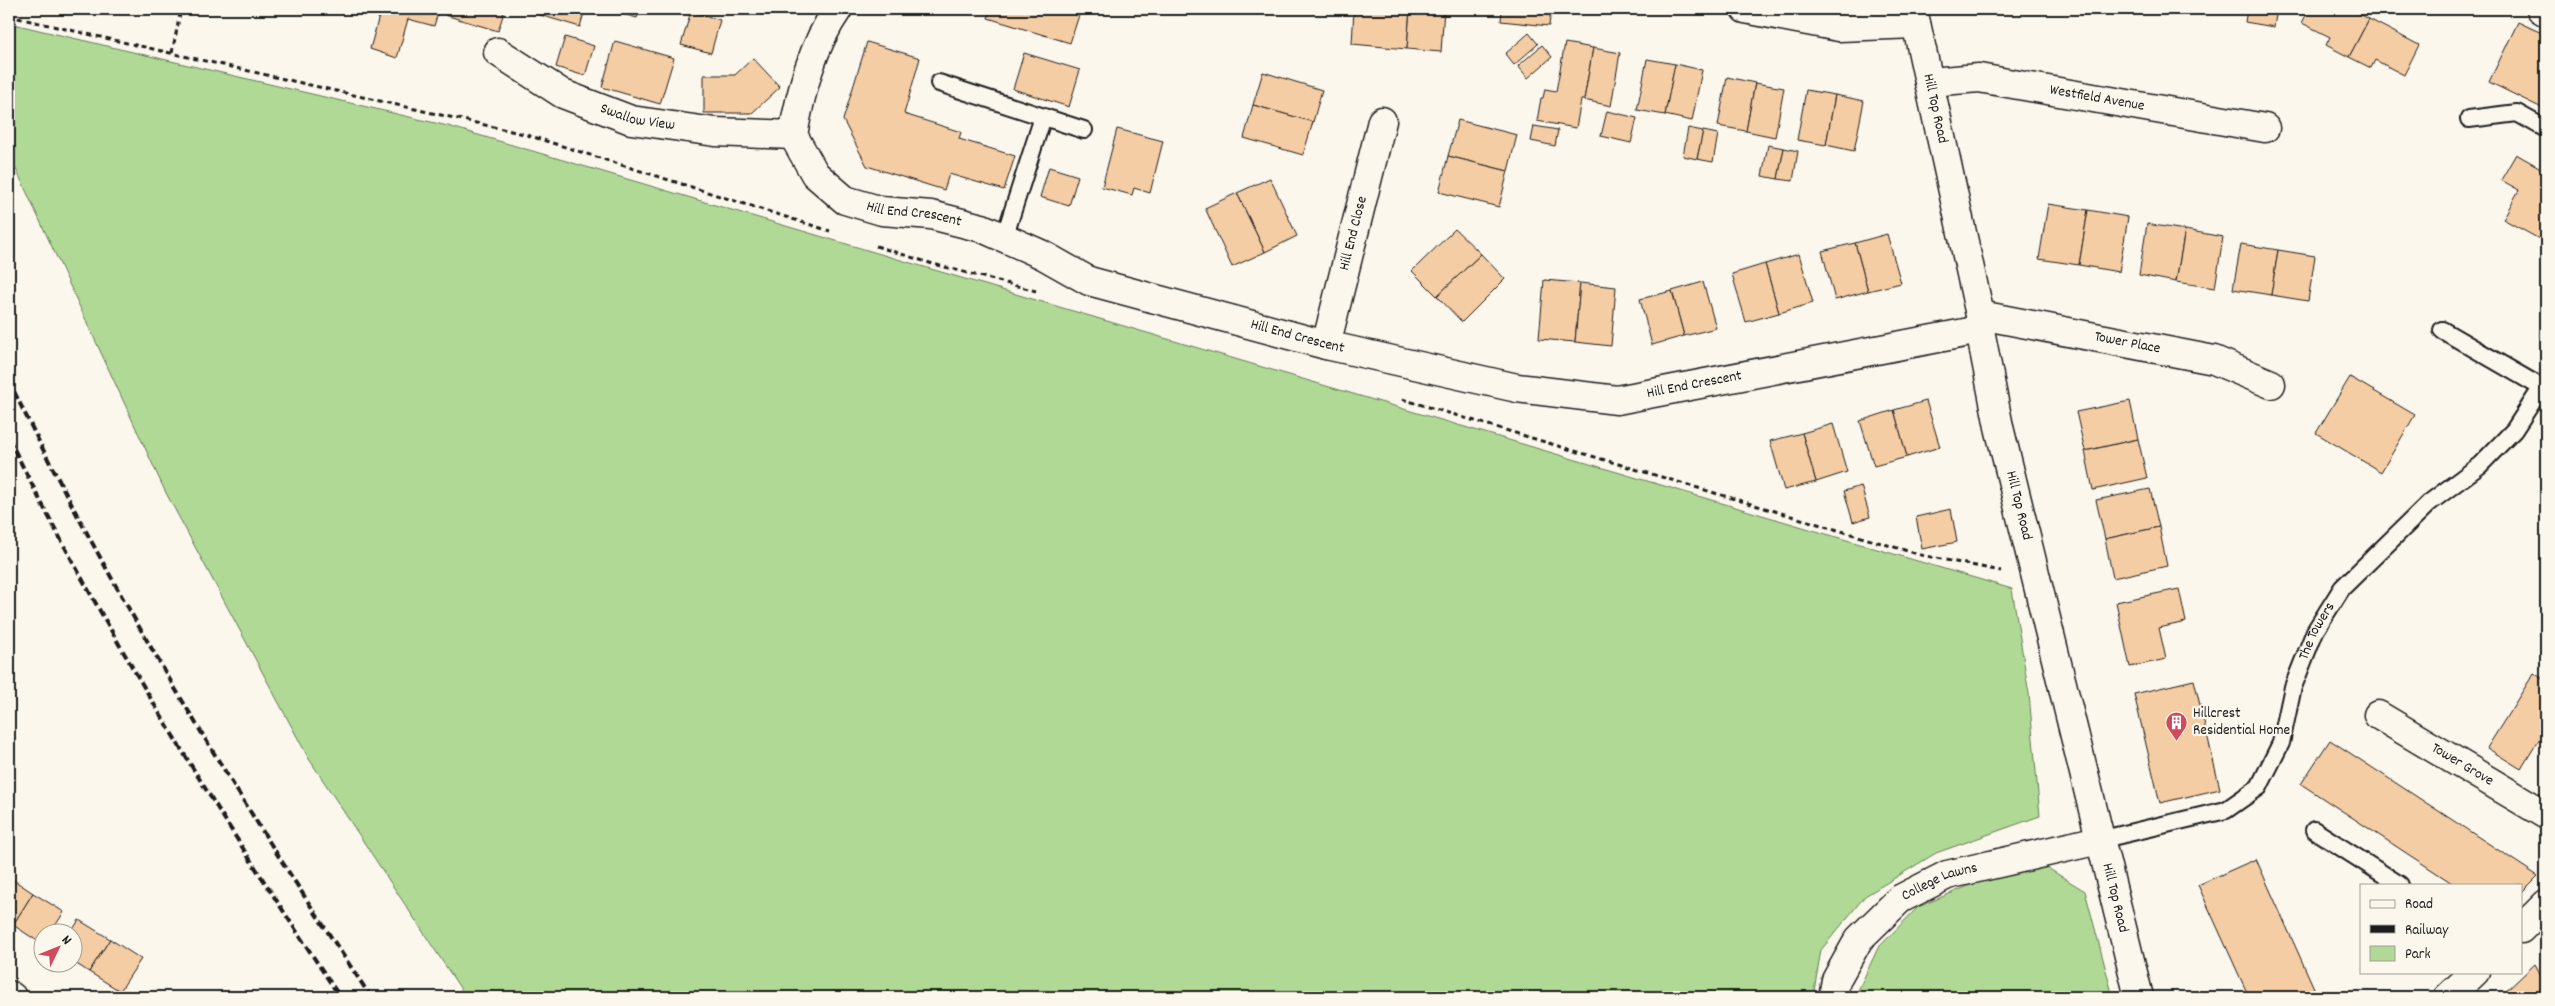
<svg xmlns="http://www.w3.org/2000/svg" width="2555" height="1006" font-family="Dekko,sans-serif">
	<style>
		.green { fill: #b0d996; stroke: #667a59 }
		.building { fill: #f5cda4; stroke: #1c1c1c }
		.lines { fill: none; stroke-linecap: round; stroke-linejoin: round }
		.lane-casing { stroke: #1c1c1c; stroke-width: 20 }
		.street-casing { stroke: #1c1c1c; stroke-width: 31 }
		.secondary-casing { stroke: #1c1c1c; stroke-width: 31 }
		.path { stroke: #1c1c1c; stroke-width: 3; stroke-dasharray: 5 4; stroke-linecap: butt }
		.lane { stroke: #fbf7ec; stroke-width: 16 }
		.street { stroke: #fbf7ec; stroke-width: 28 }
		.secondary { stroke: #fbf7ec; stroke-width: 28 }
		.rail { stroke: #1c1c1c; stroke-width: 4; stroke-dasharray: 8 4; stroke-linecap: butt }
		.labels { text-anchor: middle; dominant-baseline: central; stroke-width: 4.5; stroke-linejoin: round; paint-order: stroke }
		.street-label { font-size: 15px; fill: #1c1c1c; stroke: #fbf7ec }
		.poi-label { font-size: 15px; fill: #1c1c1c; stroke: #fbf7ec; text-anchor: start }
	</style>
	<rect width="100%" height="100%" fill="#fbf7ec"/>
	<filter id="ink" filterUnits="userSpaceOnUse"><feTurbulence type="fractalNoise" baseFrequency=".02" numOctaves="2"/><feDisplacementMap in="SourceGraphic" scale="10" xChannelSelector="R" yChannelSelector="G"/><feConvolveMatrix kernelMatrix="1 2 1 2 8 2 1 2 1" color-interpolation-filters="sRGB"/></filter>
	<g filter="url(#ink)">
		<!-- green -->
		<g class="green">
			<path d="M9,23L448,126L2012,589L2029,694L2040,816L1936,853L1865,896L1821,950L1813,997H466L309,759L165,491L9,154Z"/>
			<path d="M2046,867L2085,891L2113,997H1855L1878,948L1918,907L1978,882Z"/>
		</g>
		<!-- building -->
		<g class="building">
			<path d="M381,9H439L434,26L408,19L397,58L370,49Z"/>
			<path d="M447,9H505L498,31L445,15Z"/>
			<path d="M531,9H585L580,27L530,12Z"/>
			<path d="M605,9H640L637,18Z"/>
			<path d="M991,9H1081L1070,43L988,18Z"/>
			<path d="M1354,9H1410L1407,49L1352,44Z"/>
			<path d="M1410,9H1444L1441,52L1407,49Z"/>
			<path d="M1502,9H1551L1549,26L1501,21Z"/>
			<path d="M2247,9H2277L2274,27L2245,22Z"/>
			<path d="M2309,9H2350L2369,19L2349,57L2326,45L2330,37L2302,23Z"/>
			<path d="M691,11L720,20L711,53L681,45Z"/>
			<path d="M2369,19L2419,45L2404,75L2375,60L2371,68L2349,57Z"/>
			<path d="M2518,22L2546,35V110L2489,82Z"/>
			<path d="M1529,33L1538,44L1514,65L1505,54Z"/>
			<path d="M565,37L594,46L585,76L556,67Z"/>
			<path d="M615,41L674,58L660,104L602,87Z"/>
			<path d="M867,42L920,58L904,114L961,132L959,139L1015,156L1004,190L949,174L944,190L867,166L843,120Z"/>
			<path d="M1565,43L1593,48L1584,100H1581L1576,128L1537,121L1541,98H1543L1545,89L1556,91Z"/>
			<path d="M1542,45L1552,57L1528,78L1518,66Z"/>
			<path d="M1593,48L1620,53L1611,106L1584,100Z"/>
			<path d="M1024,53L1080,70L1069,107L1013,89Z"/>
			<path d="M753,58L780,87L752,113H704V75H735Z"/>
			<path d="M1647,59L1675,64L1665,115L1637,110Z"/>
			<path d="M1675,64L1702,70L1692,121L1665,115Z"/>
			<path d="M1263,72L1322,90L1313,122L1253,105Z"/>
			<path d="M1727,77L1755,83L1746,131L1718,126Z"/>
			<path d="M1755,83L1784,88L1775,137L1746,131Z"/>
			<path d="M1806,90L1835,95L1826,145L1797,140Z"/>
			<path d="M1835,95L1864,101L1854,151L1826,145Z"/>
			<path d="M1253,105L1313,122L1303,155L1244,138Z"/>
			<path d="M1607,111L1637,118L1631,143L1601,136Z"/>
			<path d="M1458,120L1517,135L1508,171L1448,156Z"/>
			<path d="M1534,126L1558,130L1555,146L1531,141Z"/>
			<path d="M1688,128L1703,131L1697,159L1683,156Z"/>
			<path d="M1117,129L1163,141L1150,193L1134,188L1132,195L1102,187Z"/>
			<path d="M1703,131L1718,134L1713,162L1697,159Z"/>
			<path d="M1768,145L1784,148L1778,179L1762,176Z"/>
			<path d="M1784,148L1798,151L1793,181L1778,179Z"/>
			<path d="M2516,154L2546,171V231L2541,240L2503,219L2519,190L2501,180Z"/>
			<path d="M1448,156L1508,171L1499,207L1439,192Z"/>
			<path d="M1049,167L1078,176L1069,206L1040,197Z"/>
			<path d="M1270,178L1297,236L1265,252L1237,193Z"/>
			<path d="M1237,193L1265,252L1232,267L1205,208Z"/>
			<path d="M2048,204L2088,210L2079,265L2039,259Z"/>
			<path d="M2088,210L2128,217L2119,272L2079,265Z"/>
			<path d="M2147,224L2185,230L2176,282L2139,275Z"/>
			<path d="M1455,229L1481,254L1437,296L1412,271Z"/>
			<path d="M2185,230L2223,237L2215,288L2176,282Z"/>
			<path d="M1887,234L1901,283L1868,291L1855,243Z"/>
			<path d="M1855,243L1868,291L1835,300L1822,251Z"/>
			<path d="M2241,244L2278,250L2271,295L2233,289Z"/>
			<path d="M2278,250L2315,256L2308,301L2271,295Z"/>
			<path d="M1481,254L1505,279L1462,322L1437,296Z"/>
			<path d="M1799,254L1813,303L1779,313L1765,264Z"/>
			<path d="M1765,264L1779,313L1746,322L1732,274Z"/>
			<path d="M1544,280L1580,283L1575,342L1539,339Z"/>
			<path d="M1703,282L1716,328L1684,336L1672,291Z"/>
			<path d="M1580,283L1616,287L1611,346L1575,342Z"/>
			<path d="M1672,291L1684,336L1652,345L1640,299Z"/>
			<path d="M2350,377L2415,415L2381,472L2316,433Z"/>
			<path d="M1926,401L1940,447L1907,457L1894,410Z"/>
			<path d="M2130,401L2138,439L2085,451L2076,412Z"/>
			<path d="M1894,410L1907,457L1874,466L1860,421Z"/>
			<path d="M1833,424L1847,472L1816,482L1802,433Z"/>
			<path d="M1802,433L1816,482L1784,490L1770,441Z"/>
			<path d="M2138,439L2147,478L2093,490L2085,451Z"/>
			<path d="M1861,486L1870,517L1853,522L1844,491Z"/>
			<path d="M2150,489L2159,527L2105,539L2096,500Z"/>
			<path d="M1951,509L1957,542L1922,549L1916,517Z"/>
			<path d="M2159,527L2167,566L2113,578L2105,539Z"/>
			<path d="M2179,589L2186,622L2159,628L2166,659L2130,667L2116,602Z"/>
			<path d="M2534,673L2546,681V728L2521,769L2487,748Z"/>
			<path d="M2194,680L2220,789L2160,803L2134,694Z"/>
			<path d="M2330,740L2538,876L2521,893V885H2455L2301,784Z"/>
			<path d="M2256,859L2318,997H2249L2198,885Z"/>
			<path d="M9,877L33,893L13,925L9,922Z"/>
			<path d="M33,893L64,912L50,934H42V944L13,925Z"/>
			<path d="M79,920L110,939L89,972L72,961V934H70Z"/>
			<path d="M110,939L141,959L120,991L89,972Z"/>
			<path d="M2535,964L2546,984V997H2500Z"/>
		</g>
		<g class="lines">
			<defs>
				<g id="lane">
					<path d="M939,83L1084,130"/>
					<path d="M2469,119L2517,113L2546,129"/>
					<path d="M1004,238L1043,117"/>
					<path d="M2442,330L2546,390"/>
					<path d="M2314,830L2400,885"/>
					<path id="s1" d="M2099,840L2226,810L2259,787L2281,743L2293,687L2315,631L2342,588L2429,503L2480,465L2514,430L2542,387"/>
				</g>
				<g id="street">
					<path id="s2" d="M838,9C812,46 801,91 793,135L815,174L845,200L882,211L931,215L982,228L1043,255L1089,281L1326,345L1517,388L1617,400L1980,330"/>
					<path d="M1745,9L1839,27L1916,24"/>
					<path d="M2541,9L2546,12"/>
					<path id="s3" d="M498,52L563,94L631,120L715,132L793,135"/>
					<path id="s4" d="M1929,82L1979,78L2265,128"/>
					<path id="s5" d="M1980,315L2214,360L2271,384"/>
					<path id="s6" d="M1326,345L1382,121"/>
					<path id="s7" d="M2378,715L2546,815"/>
					<path d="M2521,929L2546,904"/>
					<path d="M9,995L12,997"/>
					<path id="s8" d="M1833,997L1836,980L1859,939L1900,899L1947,875L2099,840"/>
					<path d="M2448,997L2475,972"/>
				</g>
				<g id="secondary">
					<path id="s9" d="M1913,9L1980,315V330L1999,427L2139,997"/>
				</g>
			</defs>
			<!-- lane casing -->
			<use href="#lane" class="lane-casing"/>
			<!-- street casing -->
			<use href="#street" class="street-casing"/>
			<!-- secondary casing -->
			<use href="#secondary" class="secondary-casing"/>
			<!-- path -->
			<g class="path">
				<path d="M9,16L524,134L830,231"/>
				<path d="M172,53L181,9"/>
				<path d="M876,246L933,264L1036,291"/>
				<path d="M1402,399L1921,555L2001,571"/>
			</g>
			<!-- lane -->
			<use href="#lane" class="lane"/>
			<!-- street -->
			<use href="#street" class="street"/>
			<!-- secondary -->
			<use href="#secondary" class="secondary"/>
			<!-- rail -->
			<g class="rail">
				<path d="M9,381C113,596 238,799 371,997"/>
				<path d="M9,439C105,633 220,817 340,997"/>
			</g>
		</g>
	</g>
	<!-- icons -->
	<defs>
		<symbol id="building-pin" viewBox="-11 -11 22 30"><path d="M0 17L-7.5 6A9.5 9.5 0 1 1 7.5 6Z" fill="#d1495b" stroke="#fbf7ec"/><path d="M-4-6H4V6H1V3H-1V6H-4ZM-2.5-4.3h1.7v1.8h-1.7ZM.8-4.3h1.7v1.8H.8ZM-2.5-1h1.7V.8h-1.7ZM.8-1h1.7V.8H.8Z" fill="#fff"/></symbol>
	</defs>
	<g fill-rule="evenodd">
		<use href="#building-pin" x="2164" y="710" width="25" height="34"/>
	</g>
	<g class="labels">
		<!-- street labels -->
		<g class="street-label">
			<text stroke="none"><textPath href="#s4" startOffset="170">Westfield Avenue</textPath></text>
			<text stroke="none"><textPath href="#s9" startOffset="102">Hill Top Road</textPath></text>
			<text stroke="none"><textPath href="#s3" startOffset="156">Swallow View</textPath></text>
			<text stroke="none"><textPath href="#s2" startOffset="290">Hill End Crescent</textPath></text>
			<text stroke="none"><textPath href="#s6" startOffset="115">Hill End Close</textPath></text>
			<text stroke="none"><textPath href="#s2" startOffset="695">Hill End Crescent</textPath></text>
			<text stroke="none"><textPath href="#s5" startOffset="150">Tower Place</textPath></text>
			<text stroke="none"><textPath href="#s2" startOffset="1100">Hill End Crescent</textPath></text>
			<text stroke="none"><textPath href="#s9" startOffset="508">Hill Top Road</textPath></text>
			<text stroke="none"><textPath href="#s1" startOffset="338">The Towers</textPath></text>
			<text stroke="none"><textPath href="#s7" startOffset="98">Tower Grove</textPath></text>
			<text stroke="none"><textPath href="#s8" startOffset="165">College Lawns</textPath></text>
			<text stroke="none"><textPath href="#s9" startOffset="912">Hill Top Road</textPath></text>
		</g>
		<!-- poi labels -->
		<g class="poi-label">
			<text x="2193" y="714">Hillcrest<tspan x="2193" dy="17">Residential Home</tspan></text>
		</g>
	</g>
	<!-- margin -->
	<rect width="2555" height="1006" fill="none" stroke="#fbf7ec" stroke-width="30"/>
	<rect x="15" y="15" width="2525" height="976" fill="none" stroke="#1c1c1c" stroke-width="2" filter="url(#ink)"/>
	<!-- legend -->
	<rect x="2360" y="884" width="162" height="90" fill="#fbf7ec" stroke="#a29f99"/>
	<rect x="2370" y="900" width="25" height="8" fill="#fbf7ec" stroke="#a29f99"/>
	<text x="2405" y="908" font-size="15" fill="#1c1c1c">Road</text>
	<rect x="2370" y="925" width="25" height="8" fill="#1c1c1c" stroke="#a29f99"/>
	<text x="2405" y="934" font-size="15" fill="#1c1c1c">Railway</text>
	<rect x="2370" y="946" width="25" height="15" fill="#b0d996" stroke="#a29f99"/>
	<text x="2405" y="958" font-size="15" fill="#1c1c1c">Park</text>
	<!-- north arrow -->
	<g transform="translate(58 948) rotate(47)"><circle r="24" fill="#fbf7ec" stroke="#a29f99"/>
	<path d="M0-4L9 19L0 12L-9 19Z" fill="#d1495b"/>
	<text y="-8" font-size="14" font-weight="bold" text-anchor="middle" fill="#1c1c1c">N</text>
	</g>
</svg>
